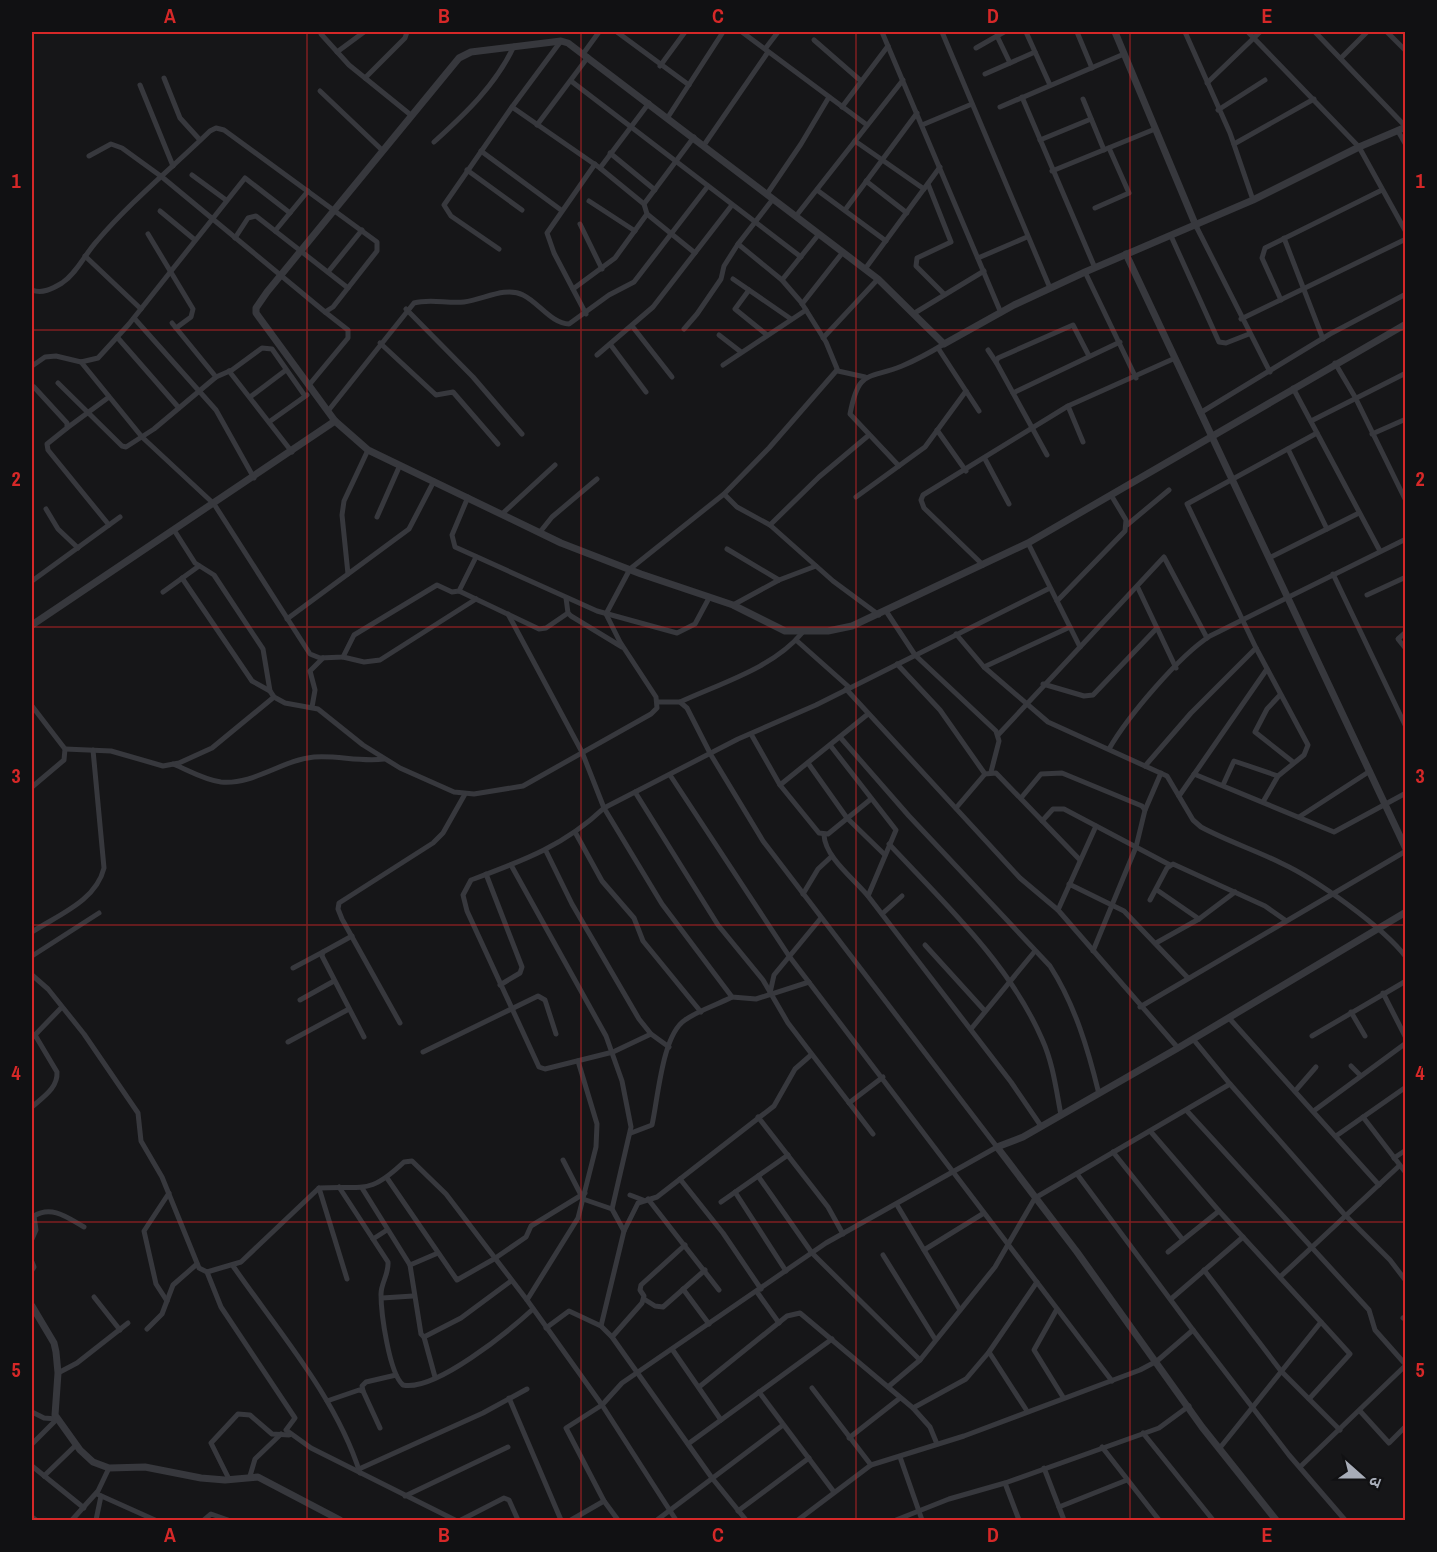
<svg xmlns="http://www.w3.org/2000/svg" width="1437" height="1552" font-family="'Archivo Narrow','Noto Sans Devanagari',sans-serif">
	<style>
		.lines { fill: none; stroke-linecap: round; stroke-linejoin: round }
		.minor { stroke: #37383d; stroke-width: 5 }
		.tertiary { stroke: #37383d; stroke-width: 7 }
		.grid { fill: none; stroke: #d62828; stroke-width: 1.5; stroke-opacity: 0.55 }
		.neatline { fill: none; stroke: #d62828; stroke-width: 2 }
		.grid-label { font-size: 20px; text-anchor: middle; font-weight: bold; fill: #d62828 }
	</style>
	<rect width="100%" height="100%" fill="#161618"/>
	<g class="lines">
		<!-- minor -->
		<g class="minor">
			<path d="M617,32L689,85"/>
			<path d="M742,32L867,125"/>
			<path d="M882,32L1001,313"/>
			<path d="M942,32L1050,288"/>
			<path d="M1026,32L1050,85"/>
			<path d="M1077,32L1092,68"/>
			<path d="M1185,32L1230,133L1253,200"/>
			<path d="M1248,32L1359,147L1406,232"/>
			<path d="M1315,32L1406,127"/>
			<path d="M1387,32L1406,51"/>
			<path d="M321,34L349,65L412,116"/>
			<path d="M997,36L1010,63"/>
			<path d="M814,40L861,81"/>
			<path d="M561,41L512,107L600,168L644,204"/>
			<path d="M976,48L1004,32"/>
			<path d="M765,49L778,32"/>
			<path d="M337,52L364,32"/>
			<path d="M583,54L599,32"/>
			<path d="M1341,58L1367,32"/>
			<path d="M660,66L685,32"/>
			<path d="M985,74L1035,52"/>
			<path d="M164,78L180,118L200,140"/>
			<path d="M365,78L405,38L407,32"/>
			<path d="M571,81L801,257"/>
			<path d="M1207,83L1260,32"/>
			<path d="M140,85L173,166"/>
			<path d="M320,91L382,150"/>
			<path d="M1022,97L1095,268"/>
			<path d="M1083,99L1104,150"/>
			<path d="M842,107L888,46"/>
			<path d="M1000,107L1124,54"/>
			<path d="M1218,110L1265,80"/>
			<path d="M668,117L723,32"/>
			<path d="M537,125L588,57"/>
			<path d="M922,125L972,104"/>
			<path d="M1398,131L1406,145"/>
			<path d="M1040,140L1091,119"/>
			<path d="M855,141L924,189"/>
			<path d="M434,142C465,114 496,85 514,46"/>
			<path d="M1234,144L1314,99"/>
			<path d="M704,145L768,52"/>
			<path d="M481,151L561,210"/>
			<path d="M610,153L655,190"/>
			<path d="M600,168L649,103"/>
			<path d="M467,170L522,210"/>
			<path d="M1052,171L1155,129"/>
			<path d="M192,175L226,200"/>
			<path d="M866,181L907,213"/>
			<path d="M928,184L951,242L917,258L916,266L944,294"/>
			<path d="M817,190L886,241"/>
			<path d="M767,194L801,144L829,97"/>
			<path d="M589,201L635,231"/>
			<path d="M1095,208L1129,193L1109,148"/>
			<path d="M845,210L917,113"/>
			<path d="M160,211L195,240"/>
			<path d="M647,214L695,253"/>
			<path d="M796,216L903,80"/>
			<path d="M580,224L602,269"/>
			<path d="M1196,226L1270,372"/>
			<path d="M275,231L308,191"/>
			<path d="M148,234L193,309L191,317L176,328"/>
			<path d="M1171,236L1219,342L1226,343L1249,334"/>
			<path d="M235,238L248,218L256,216L348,288"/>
			<path d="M1284,238L1323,339"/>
			<path d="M738,244L782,280L801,302L826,342L838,371L865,377"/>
			<path d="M499,249L451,216L444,205L512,107"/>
			<path d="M85,256L141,309"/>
			<path d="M978,258L1027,237"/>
			<path d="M865,269L940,167"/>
			<path d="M328,272L362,230"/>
			<path d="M1085,272L1136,378"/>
			<path d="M733,279L791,319"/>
			<path d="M782,280L819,234"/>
			<path d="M573,289L615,258L647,214L644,204L694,137"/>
			<path d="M32,290C42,294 52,289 62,283C77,273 85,254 97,241C131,201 173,167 210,131L216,128L224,130L377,242V251L333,307L325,312L162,177L122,148L111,144L89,156"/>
			<path d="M749,290L735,309L767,335"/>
			<path d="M1281,300L1262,258L1265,248L1382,190"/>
			<path d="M802,304L843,252"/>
			<path d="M406,309L473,377L522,434"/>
			<path d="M586,314L554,253L547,233L595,164"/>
			<path d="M913,314L984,271"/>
			<path d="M134,318L216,410L254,478"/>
			<path d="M1241,319L1406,239"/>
			<path d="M172,323L216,377"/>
			<path d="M632,326L672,377"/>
			<path d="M684,329L697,314L721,279L724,266L738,244L773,199"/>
			<path d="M719,335L741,352"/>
			<path d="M117,337L179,408"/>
			<path d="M823,338L878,279"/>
			<path d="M380,343L436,395L453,392L498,444"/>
			<path d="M610,344L646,392"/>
			<path d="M938,348L979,411"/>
			<path d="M988,350L996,362"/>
			<path d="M597,355L653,307L732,205"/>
			<path d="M81,362L142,437L214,504L310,654L320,658L343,657L354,635L437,585L452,592L459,591L476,557"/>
			<path d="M1335,363L1355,397L1406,501"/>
			<path d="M723,365L806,310"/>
			<path d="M32,366L45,357L56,356L81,362L98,358L129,324L245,178L290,213"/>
			<path d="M837,370L769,448L724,494L737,507L770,525L833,581L879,615"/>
			<path d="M229,371L292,452"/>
			<path d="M58,383L122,446L126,447L154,429L216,377L232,370L262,348L272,349L305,396"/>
			<path d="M309,385L348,338V330L325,312"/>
			<path d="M34,387L67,423V428L47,444L48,450L109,525"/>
			<path d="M1293,388L1380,551"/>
			<path d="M1013,393L1120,342"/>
			<path d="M250,397L286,370"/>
			<path d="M1068,406L1083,442"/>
			<path d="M328,411L414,303C431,298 447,304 464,302C483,300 505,286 523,295C538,302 552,324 569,324L609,295L634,282L708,186"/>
			<path d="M1200,413L1330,334L1406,294"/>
			<path d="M1311,421L1406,373"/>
			<path d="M269,422L307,395"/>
			<path d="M67,428L109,397"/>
			<path d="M937,430L966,471"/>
			<path d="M1372,434L1406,419"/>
			<path d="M1288,449L1327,529"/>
			<path d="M1047,455L996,362L998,358L1073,325L1089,356"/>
			<path d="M985,459L1009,504"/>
			<path d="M899,466L850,414C859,368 868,380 902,366C916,360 931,352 944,344"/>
			<path d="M468,497L452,535L455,547L597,611L677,633L695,624L709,598"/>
			<path d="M856,497L925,447L966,391"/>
			<path d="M46,509L58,529L78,548"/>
			<path d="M502,514L555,465"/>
			<path d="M377,517L400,465"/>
			<path d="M770,525L819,477L869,435"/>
			<path d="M1127,525L1169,490"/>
			<path d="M174,530L195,563L214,575L263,649L270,691L274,697L285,703L318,709L363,745L400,768L454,792L474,794L523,786L651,714L657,708L656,697L620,642L606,614L630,569L724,494"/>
			<path d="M540,532L552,517L597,479"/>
			<path d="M1028,543L1080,647"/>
			<path d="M727,549L779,580"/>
			<path d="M1269,558L1359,513"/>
			<path d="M983,565L924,508L921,500L923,495L1068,406L1173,359"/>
			<path d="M348,574L342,515L344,501L368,450"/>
			<path d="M1333,574L1406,727"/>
			<path d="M182,578L252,681L270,691"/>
			<path d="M32,581L120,517"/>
			<path d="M1138,588L1176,668"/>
			<path d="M459,591L539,629L546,628L568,613"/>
			<path d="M163,592L199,566"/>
			<path d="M1367,595L1406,577"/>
			<path d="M566,598L568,613L571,616L622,647"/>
			<path d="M1057,601L1125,531L1126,520L1111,495"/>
			<path d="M733,605L779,580L816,566"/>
			<path d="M886,611L915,655L996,731L999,741L991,772"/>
			<path d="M508,614L582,752L604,808C564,846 522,861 471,880L463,895L467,911L539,1067L545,1069L613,1052L651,1034"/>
			<path d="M287,619L409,529L434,481"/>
			<path d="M1406,632L1398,639L1406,649"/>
			<path d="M956,634L984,667L1048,722L1167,776L1193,820L1201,827C1227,841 1255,850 1281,863C1316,879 1383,927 1406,957"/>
			<path d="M796,640L850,688"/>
			<path d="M343,657L364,662L380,660L476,599"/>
			<path d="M897,664L940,710L985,774"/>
			<path d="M984,667L1070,627"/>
			<path d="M1043,684L1084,696L1093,695L1157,628"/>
			<path d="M846,689L1020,878L1058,910L1178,1048"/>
			<path d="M1280,695L1267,709L1255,732L1293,762"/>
			<path d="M680,702C721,683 773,668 802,633"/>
			<path d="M32,706L65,749L64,760L32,787"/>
			<path d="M312,707L315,690L310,671L323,658"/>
			<path d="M751,734L780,785L819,833L828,834L871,799"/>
			<path d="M998,735L1164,557L1207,638"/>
			<path d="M840,737L909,816L1050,966C1075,1005 1088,1049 1099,1094"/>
			<path d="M830,745L896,830L868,896L1011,1082L1041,1126"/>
			<path d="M65,749L111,751L163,766L179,763L212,748L274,697"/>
			<path d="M1109,749C1128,716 1179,656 1210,636L1406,539"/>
			<path d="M808,763L847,818L885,855"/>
			<path d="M173,764C188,770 204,780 221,782C254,785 282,760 314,757C337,755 359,762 384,759"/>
			<path d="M1145,766L1191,713L1256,648"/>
			<path d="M1194,774L1334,832L1406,793"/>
			<path d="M670,775L789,956L1112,1381"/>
			<path d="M780,785L868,714"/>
			<path d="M1223,785L1234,761L1278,776"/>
			<path d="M635,792L718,925L763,980L788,1023L873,1134"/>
			<path d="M1179,796L1267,669"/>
			<path d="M1021,798L1041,774L1062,773L1142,806L1145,810L1136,847L1093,951"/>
			<path d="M1263,802L1278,776L1304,755L1308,745L1256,648L1187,504L1317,433"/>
			<path d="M956,808L985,774L996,773L1080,860"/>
			<path d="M1145,810L1161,773"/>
			<path d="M1299,817L1370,771"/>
			<path d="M1042,821L1053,809H1064L1170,865"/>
			<path d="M575,832L602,881L634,918L643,941L701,1012"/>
			<path d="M824,835C825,857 854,879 868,896"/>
			<path d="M889,844C945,904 1009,963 1042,1039C1053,1063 1056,1089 1061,1115"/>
			<path d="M546,851L572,904L639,1019L651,1034L669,1047"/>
			<path d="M511,865L606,1036L622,1081L631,1127L612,1209L624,1231"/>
			<path d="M486,874L522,967L520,973L500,985"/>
			<path d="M1069,884L1124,911L1188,978"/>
			<path d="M1157,890L1199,919"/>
			<path d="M803,894L818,869L832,856"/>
			<path d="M1150,900L1167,868L1173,864L1265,906L1285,920"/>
			<path d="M1058,910L1096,826"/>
			<path d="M882,914L902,896"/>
			<path d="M32,932C58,915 96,901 104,868L93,750"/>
			<path d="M352,936L323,952L322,956L364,1037"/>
			<path d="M1156,943L1199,919L1235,892"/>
			<path d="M925,945L984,1010"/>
			<path d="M32,956L99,913"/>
			<path d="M293,968L323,952"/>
			<path d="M32,975L48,989L84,1034L138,1113L141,1141L162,1177L199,1268L207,1272L241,1262L319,1188C364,1185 368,1196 404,1162L412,1161L446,1194L527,1300L602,1405L676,1520"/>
			<path d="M809,982L756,999L732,997L662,904L604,808L738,739L816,705L1050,588"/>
			<path d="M770,993L774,975L821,918"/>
			<path d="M1383,993L1406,1038"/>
			<path d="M300,1000L334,981"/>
			<path d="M1140,1007L1406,851"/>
			<path d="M1351,1012L1365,1036"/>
			<path d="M1229,1018L1379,1185"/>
			<path d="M400,1023L342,919L338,909L339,903L433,843L443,833L465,794"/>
			<path d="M971,1029L1035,951"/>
			<path d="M1312,1036L1406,981"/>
			<path d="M32,1038L62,1007"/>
			<path d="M288,1042L349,1009"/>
			<path d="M423,1052L538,996L545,1000L556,1034"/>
			<path d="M1351,1066L1360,1075"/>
			<path d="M1230,1084L1345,1215L1390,1260L1406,1281"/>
			<path d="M1296,1090L1316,1067"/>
			<path d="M849,1103L883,1077"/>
			<path d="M32,1107C43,1097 58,1088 57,1072L35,1035"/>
			<path d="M1315,1110L1406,1043"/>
			<path d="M1187,1111L1369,1310L1375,1330L1406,1365L1300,1467"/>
			<path d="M758,1117L828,1207L843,1234"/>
			<path d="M1363,1117L1406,1173"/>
			<path d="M1151,1132L1219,1211L1321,1322"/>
			<path d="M631,1133L652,1125C658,1099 662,1035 685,1020C699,1010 717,1005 732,997"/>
			<path d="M1336,1136L1406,1087"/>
			<path d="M1113,1152L1183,1240"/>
			<path d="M1394,1158L1406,1150"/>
			<path d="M563,1160L581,1195"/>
			<path d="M1077,1174L1193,1330L1289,1455L1345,1520"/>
			<path d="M758,1176L812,1253L920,1360"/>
			<path d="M387,1178L457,1280L494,1259L526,1237L531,1226L585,1193"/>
			<path d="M680,1179L723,1233L761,1289"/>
			<path d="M339,1187L388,1262C389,1274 381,1283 381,1294C381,1313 389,1373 403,1385C435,1392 509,1331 533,1309"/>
			<path d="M319,1188L347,1279"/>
			<path d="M362,1188L410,1265L438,1253"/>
			<path d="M735,1192L786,1271"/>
			<path d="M630,1195L643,1200"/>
			<path d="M583,1199L612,1209"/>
			<path d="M648,1199L719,1290"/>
			<path d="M721,1202L788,1155"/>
			<path d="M897,1205L960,1310"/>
			<path d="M32,1239L36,1230L34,1216C52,1205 68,1218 84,1227"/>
			<path d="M373,1239L387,1230"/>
			<path d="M924,1250L984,1213"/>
			<path d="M1168,1252L1219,1211"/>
			<path d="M883,1255L935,1339"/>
			<path d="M32,1262L34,1267L32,1270"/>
			<path d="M410,1265L421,1334L424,1337L461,1318L511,1281"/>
			<path d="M233,1266C278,1331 336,1397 360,1473"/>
			<path d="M1204,1270L1281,1371L1340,1430"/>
			<path d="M207,1272L221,1307L295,1418L286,1430L311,1448L455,1520"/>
			<path d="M1280,1277L1399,1166"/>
			<path d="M683,1289L709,1324"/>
			<path d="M757,1292L779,1323"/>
			<path d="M94,1297L120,1330"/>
			<path d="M382,1298L413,1296"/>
			<path d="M644,1299L655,1306L663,1307L705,1270"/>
			<path d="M1171,1299L1243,1237"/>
			<path d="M527,1300L578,1218L596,1147L597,1124L578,1061"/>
			<path d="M167,1301L156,1284L144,1231L169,1193"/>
			<path d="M1057,1309L1034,1350L1063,1397"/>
			<path d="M1403,1318L1406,1320"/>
			<path d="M601,1326L624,1231L638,1203L657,1197L774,1106L795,1069L811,1055"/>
			<path d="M546,1328L569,1311L601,1326L612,1337L712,1478L746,1520"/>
			<path d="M147,1329L162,1314L173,1285L197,1264"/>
			<path d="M424,1337L435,1377"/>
			<path d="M612,1337L642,1303L644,1296L640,1290L641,1285L685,1245"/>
			<path d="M672,1349L721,1420"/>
			<path d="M989,1352L1027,1411"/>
			<path d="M58,1373L77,1363L128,1323"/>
			<path d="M699,1387L787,1316L800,1313L913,1408L930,1427L937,1444"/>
			<path d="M888,1387L920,1360L995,1267L1035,1198L1230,1084L1193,1039"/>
			<path d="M812,1388L871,1465"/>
			<path d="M363,1391L362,1386L366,1382L396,1375"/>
			<path d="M759,1392L834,1492"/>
			<path d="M509,1398L561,1520"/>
			<path d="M327,1401L359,1390L363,1391L380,1428"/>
			<path d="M913,1408L966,1379L989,1352L1037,1282"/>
			<path d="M1360,1411L1389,1443L1406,1426"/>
			<path d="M32,1412L44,1418L57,1419"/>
			<path d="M1143,1433L1213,1520"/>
			<path d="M849,1438L900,1398"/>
			<path d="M32,1444L57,1419"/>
			<path d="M688,1444L832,1339"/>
			<path d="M1102,1447L1159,1520"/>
			<path d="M1219,1449L1321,1322L1350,1354L1309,1399"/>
			<path d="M900,1457L922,1520"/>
			<path d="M32,1466L84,1508"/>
			<path d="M1044,1468L1064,1520"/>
			<path d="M359,1469L483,1413L527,1389"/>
			<path d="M44,1476L76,1445"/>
			<path d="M250,1476L255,1459L281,1434"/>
			<path d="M229,1479L211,1443L238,1414L250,1415L272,1434L289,1435"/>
			<path d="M1005,1483L1019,1520"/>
			<path d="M97,1494L155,1520"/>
			<path d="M405,1496L508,1447"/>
			<path d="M1059,1507L1127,1480"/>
			<path d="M738,1511L809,1458"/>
			<path d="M32,1517L36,1520"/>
			<path d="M72,1520L98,1491L109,1468"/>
			<path d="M96,1520L101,1496"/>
			<path d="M204,1520L211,1514L228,1520"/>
			<path d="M461,1520L504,1498L509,1500L518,1520"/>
			<path d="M571,1520L604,1501"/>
			<path d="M618,1520L604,1501L566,1428L602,1405L622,1383L638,1372L826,1243L997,1147L763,841L711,755L687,708L680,702H657"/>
			<path d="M657,1520L783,1425"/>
			<path d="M798,1520L871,1465L964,1436L1140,1370L1157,1361L1193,1330"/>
			<path d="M896,1520L949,1499L1005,1483L1159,1428L1189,1406"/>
		</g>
		<!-- tertiary -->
		<g class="tertiary">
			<path d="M1115,32L1196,226"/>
			<path d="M1406,127L1359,147L1253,200L1085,272L1014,305L944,344L878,279L568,43L561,41L471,52L459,58L267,292L256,308V313L335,421L368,450L561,543L641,574L733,605L785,631H828L852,626L1028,543L1406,324"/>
			<path d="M1126,254L1406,849"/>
			<path d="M32,625L335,421"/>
			<path d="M32,1306L54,1343L56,1352L58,1373L55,1415L80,1450L93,1462L109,1468L145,1467L201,1478L225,1480L258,1477L340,1520"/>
			<path d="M1276,1520L1202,1427L1077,1252L997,1147L1023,1137L1178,1048L1406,912"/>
		</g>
	</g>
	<!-- grid -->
	<path class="grid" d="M307,32V1520M581,32V1520M856,32V1520M1130,32V1520M32,330H1406M32,627H1406M32,925H1406M32,1222H1406"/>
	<!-- border -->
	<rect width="1437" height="1552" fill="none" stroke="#111113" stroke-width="66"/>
	<!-- north arrow -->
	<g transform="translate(1362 1477) rotate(111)" stroke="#111113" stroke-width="4.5" paint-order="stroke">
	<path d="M0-4.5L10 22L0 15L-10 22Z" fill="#a8adb8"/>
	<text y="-9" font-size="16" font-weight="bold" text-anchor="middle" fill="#a8adb8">उ</text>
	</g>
	<rect x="33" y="33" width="1371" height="1486" class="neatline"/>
	<g class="grid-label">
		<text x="170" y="23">A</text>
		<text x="444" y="23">B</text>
		<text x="718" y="23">C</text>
		<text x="993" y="23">D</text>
		<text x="1267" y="23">E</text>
		<text x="16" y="188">1</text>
		<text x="1420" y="188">1</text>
		<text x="16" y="486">2</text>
		<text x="1420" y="486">2</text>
		<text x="16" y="783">3</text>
		<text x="1420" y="783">3</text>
		<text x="16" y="1080">4</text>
		<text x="1420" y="1080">4</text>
		<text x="16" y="1377">5</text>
		<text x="1420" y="1377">5</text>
		<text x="170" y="1542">A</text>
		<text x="444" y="1542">B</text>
		<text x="718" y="1542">C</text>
		<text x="993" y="1542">D</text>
		<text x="1267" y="1542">E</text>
	</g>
</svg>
